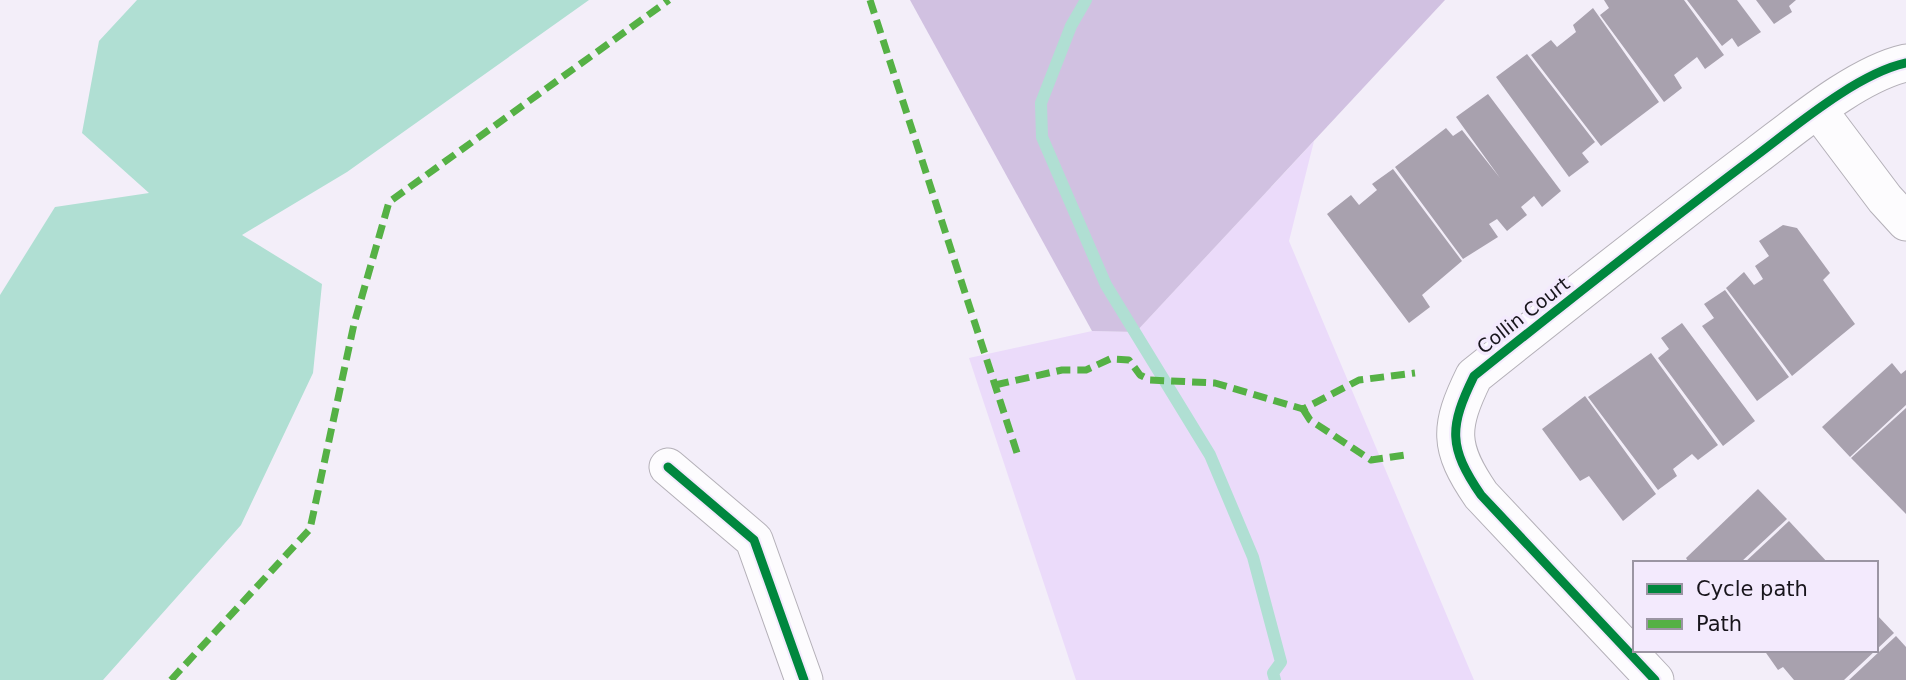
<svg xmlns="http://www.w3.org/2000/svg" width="1906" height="680" font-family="'DejaVu Sans',sans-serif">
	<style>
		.green { fill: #ebdbfa }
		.forest { fill: #d1c1e1 }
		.water { fill: #b0dfd3 }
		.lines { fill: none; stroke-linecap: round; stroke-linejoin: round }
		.stream { stroke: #b0dfd3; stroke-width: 12 }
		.building { fill: #a8a1ae }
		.street-casing { stroke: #b4b0b8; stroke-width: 39 }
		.street { stroke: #fdfcfe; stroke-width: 37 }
		.quiet { stroke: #55b145; stroke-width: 7; stroke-dasharray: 14 7; stroke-linecap: butt }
		.cycleway-casing { stroke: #f3eafd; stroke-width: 13 }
		.cycleway { stroke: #00873e; stroke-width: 9 }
		.labels { text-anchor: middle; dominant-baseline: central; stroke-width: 7; stroke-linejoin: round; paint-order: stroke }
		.street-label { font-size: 19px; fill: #18151c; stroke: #f3eafd }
	</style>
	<rect width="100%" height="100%" fill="#f3eef9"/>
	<!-- green -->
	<path class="green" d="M1314,141L1289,241L1474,680H1076L969,358L1092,331L1136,332Z"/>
	<!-- forest -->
	<path class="forest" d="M910,0H1445L1136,332L1092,331Z"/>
	<!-- water -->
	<path class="water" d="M137,0H589L347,172L242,235L322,284L313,373L241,525L103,680H0V295L55,207L149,193L82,133L99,41Z"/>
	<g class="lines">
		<!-- stream -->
		<path class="stream" d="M1086,0L1071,26L1041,103L1042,137L1106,285L1210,455L1253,557L1281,662L1273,673L1275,680"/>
	</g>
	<!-- building -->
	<g class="building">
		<path d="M1604,0H1684L1724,55L1705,69L1697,57L1674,75L1682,88L1664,102L1600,15L1609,8Z"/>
		<path d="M1687,0H1737L1761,32L1738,47L1732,38L1722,46Z"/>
		<path d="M1756,0H1796L1789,6L1792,12L1774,24Z"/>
		<path d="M1593,8L1659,102L1601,146L1531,55L1551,40L1557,47L1576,32L1573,25Z"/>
		<path d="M1527,54L1595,142L1582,153L1589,162L1569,177L1496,77Z"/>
		<path d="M1488,94L1561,191L1542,207L1534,196L1521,207L1527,215L1507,231L1497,219L1489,224L1498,237L1463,259L1395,167L1446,128L1453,136L1462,130L1500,178L1456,117Z"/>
		<path d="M1393,169L1462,261L1422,295L1430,307L1409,323L1327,214L1351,195L1359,205L1377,190L1372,184Z"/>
		<path d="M1783,225L1797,228L1830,273L1823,280L1855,324L1792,376L1726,288L1744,272L1754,285L1763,279L1755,266L1769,256L1759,241Z"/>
		<path d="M1725,290L1789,377L1757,401L1702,326L1714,318L1704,304Z"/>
		<path d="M1682,323L1755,421L1723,446L1658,358L1669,349L1661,338Z"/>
		<path d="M1651,353L1718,445L1698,460L1692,454L1673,469L1677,476L1658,490L1588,397Z"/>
		<path d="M1892,363L1901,374L1906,370V405L1850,457L1822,427Z"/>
		<path d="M1585,396L1656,494L1623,521L1589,476L1580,481L1542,429Z"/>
		<path d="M1906,408V514L1851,458Z"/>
		<path d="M1758,489L1787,519L1740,563H1689L1686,558Z"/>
		<path d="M1789,521L1828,563H1744Z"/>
		<path d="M1876,614L1894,633L1876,650Z"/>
		<path d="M1896,636L1906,647V680H1849Z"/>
		<path d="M1764,650H1876L1844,680H1794L1783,667L1778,670Z"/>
	</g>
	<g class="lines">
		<defs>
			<g id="street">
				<path d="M1818,110L1885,199L1906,222"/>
				<path d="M668,467L754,540L804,680"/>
				<path d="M1655,680L1481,495C1448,447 1449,427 1474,376C1568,301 1661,227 1757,155C1797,125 1857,74 1906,63"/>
			</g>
		</defs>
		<!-- street casing -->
		<use href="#street" class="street-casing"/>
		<!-- street -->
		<use href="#street" class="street"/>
		<!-- quiet -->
		<g class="quiet">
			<path d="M870,0L1018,456"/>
			<path d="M995,385L1062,370H1086L1110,359L1129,360L1140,375L1150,380L1215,383L1303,409L1359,380L1415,373"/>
			<path d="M1303,409L1310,420L1371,460L1405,455"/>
			<path d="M171,680L310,529L354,324L389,202L669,0"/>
		</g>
		<defs>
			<g id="cycleway">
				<path d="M668,467L754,540L804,680"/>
				<path d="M1655,680L1481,495C1448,447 1449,427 1474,376C1568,301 1661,227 1757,155C1797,125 1857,74 1906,63"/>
			</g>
		</defs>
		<!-- cycleway casing -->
		<use href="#cycleway" class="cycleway-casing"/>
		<!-- cycleway -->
		<use href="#cycleway" class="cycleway"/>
	</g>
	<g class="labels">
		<!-- street labels -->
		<g class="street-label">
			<text transform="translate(1523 315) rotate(-38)">Collin Court</text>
		</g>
	</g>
	<!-- legend -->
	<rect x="1633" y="561" width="245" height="91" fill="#f3eafd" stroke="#9b95a3" stroke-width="2"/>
	<rect x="1647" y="584" width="35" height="10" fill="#00873e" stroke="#9b95a3" stroke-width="2"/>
	<text x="1696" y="596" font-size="21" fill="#18151c">Cycle path</text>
	<rect x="1647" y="619" width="35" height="10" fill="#55b145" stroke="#9b95a3" stroke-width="2"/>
	<text x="1696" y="631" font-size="21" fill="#18151c">Path</text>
</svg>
